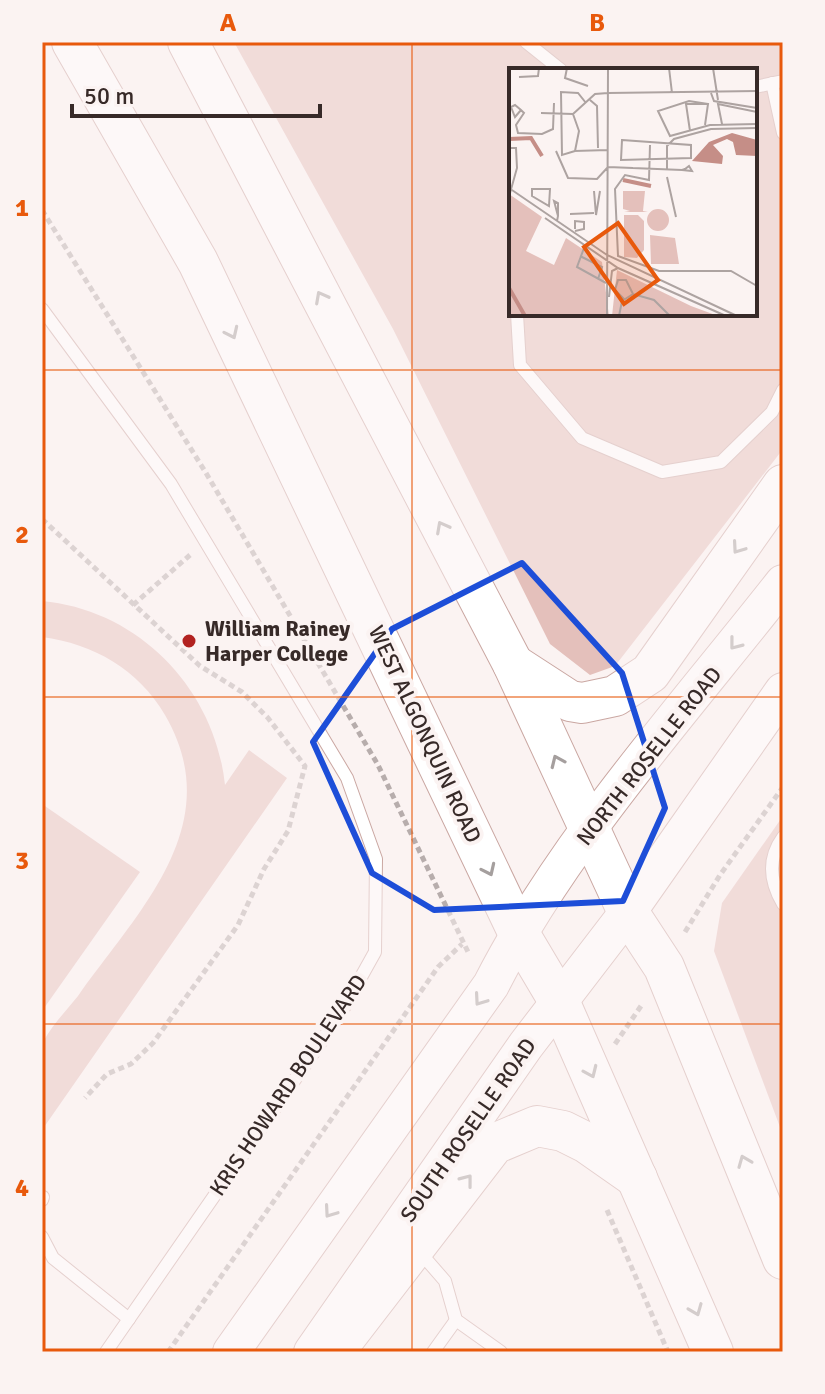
<svg xmlns="http://www.w3.org/2000/svg" width="825" height="1394" font-family="Signika,sans-serif">
	<style>
		.green { fill: #e4c0bb; fill-rule: evenodd }
		.lines { fill: none; stroke-linecap: round; stroke-linejoin: round }
		.service-casing { stroke: #caa7a2; stroke-width: 14 }
		.secondary-casing { stroke: #caa7a2; stroke-width: 38 }
		.primary-casing { stroke: #caa7a2; stroke-width: 42 }
		.path { stroke: #b7adac; stroke-width: 5; stroke-dasharray: 6 4; stroke-linecap: butt }
		.service { stroke: #fff; stroke-width: 12 }
		.secondary { stroke: #fff; stroke-width: 36 }
		.primary { stroke: #fff; stroke-width: 40 }
		.oneway { stroke: #a59f9e }
		.marked { fill: none; stroke: #1d4ed8; stroke-width: 6; stroke-linejoin: round }
		.grid { fill: none; stroke: #e8590c; stroke-width: 2; stroke-opacity: 0.55 }
		.poi-dot { fill: #b22220; stroke: #fbf3f2; stroke-width: 3 }
		.labels { text-anchor: middle; dominant-baseline: central; stroke-width: 8; stroke-linejoin: round; paint-order: stroke }
		.poi-label { font-size: 22px; font-weight: bold; fill: #372a28; stroke: #fbf3f2; text-anchor: start }
		.street-label { font-size: 22px; fill: #372a28; stroke: #fbf3f2 }
		.inset-river { fill: none; stroke: #c58e87; stroke-width: 4 }
		.inset-road { fill: none; stroke: #ada3a1; stroke-width: 2 }
		.view { fill: #e8590c; fill-opacity: 0.15; stroke: #e8590c; stroke-width: 4 }
		.inset-edge { fill: none; stroke: #372a28; stroke-width: 4 }
		.neatline { fill: none; stroke: #e8590c; stroke-width: 3 }
		.grid-label { font-size: 26px; text-anchor: middle; font-weight: bold; fill: #e8590c }
	</style>
	<rect width="100%" height="100%" fill="#fbf3f2"/>
	<!-- green -->
	<g class="green">
		<path d="M234,42H783V449L615,666L590,675L550,644L393,329ZM511,70H755V314H511Z"/>
		<path d="M42,601C139,610 215,689 225,785L249,750L287,778L42,1130C42,1112 37,1059 42,1045C49,1028 67,1010 78,996C138,911 229,825 165,715C138,669 94,644 42,637Z"/>
		<path d="M42,804L140,872L42,1011Z"/>
		<path d="M783,816V1135L714,951L722,903Z"/>
	</g>
	<g class="lines">
		<defs>
			<g id="service">
				<path d="M526,42L561,70"/>
				<path d="M772,83L783,133"/>
				<path d="M755,87L783,81"/>
				<path d="M42,309L171,484L347,778L376,859L375,952L341,1013L106,1352"/>
				<path d="M517,314L520,365L582,438L662,472L721,462L772,412L783,390"/>
				<path d="M783,837C767,859 770,882 783,904"/>
				<path d="M42,1200L43,1197"/>
				<path d="M42,1237L53,1258L129,1319"/>
				<path d="M418,1250L445,1281L456,1320L501,1352"/>
				<path d="M433,1352L456,1320"/>
			</g>
			<g id="secondary">
				<path d="M231,1352L491,985C563,843 685,708 783,583"/>
				<path d="M312,1352L526,1045L628,912L783,691"/>
			</g>
			<g id="primary">
				<path d="M72,42L198,262L518,932L559,1001L713,1352"/>
				<path d="M188,42L513,664L628,912L664,967L783,1259"/>
				<path d="M513,664L570,701L582,703L615,696L650,673L783,485"/>
				<path d="M334,1352L494,1144L537,1126L563,1131L587,1143L637,1178"/>
			</g>
		</defs>
		<!-- service casing -->
		<use href="#service" class="service-casing"/>
		<!-- secondary casing -->
		<use href="#secondary" class="secondary-casing"/>
		<!-- primary casing -->
		<use href="#primary" class="primary-casing"/>
		<!-- path -->
		<g class="path">
			<path d="M42,210L206,473L378,765L469,954"/>
			<path d="M42,519L200,666L242,692L268,718L305,766L288,831L264,869L238,925L153,1043L131,1064L107,1074L85,1098"/>
			<path d="M133,605L190,555"/>
			<path d="M685,932L720,875L783,787"/>
			<path d="M615,1044L641,1006"/>
			<path d="M607,1210L668,1352"/>
			<path d="M168,1352L438,967L462,944"/>
		</g>
		<!-- service -->
		<use href="#service" class="service"/>
		<!-- secondary -->
		<use href="#secondary" class="secondary"/>
		<!-- primary -->
		<use href="#primary" class="primary"/>
	</g>
	<!-- one-way arrows -->
	<defs><path id="oneway-chevron" d="M-2-3.5L2.5 0L-2 3.5" fill="none" stroke-width="1.6" stroke-linecap="round" stroke-linejoin="round" transform="scale(2)"/></defs>
	<g class="oneway">
		<use href="#oneway-chevron" transform="translate(321 297) rotate(-118)"/>
		<use href="#oneway-chevron" transform="translate(232 333) rotate(65)"/>
		<use href="#oneway-chevron" transform="translate(442 527) rotate(-118)"/>
		<use href="#oneway-chevron" transform="translate(738 548) rotate(125)"/>
		<use href="#oneway-chevron" transform="translate(735 644) rotate(128)"/>
		<use href="#oneway-chevron" transform="translate(557 761) rotate(-114)"/>
		<use href="#oneway-chevron" transform="translate(489 870) rotate(65)"/>
		<use href="#oneway-chevron" transform="translate(480 1000) rotate(125)"/>
		<use href="#oneway-chevron" transform="translate(591 1072) rotate(66)"/>
		<use href="#oneway-chevron" transform="translate(744 1161) rotate(-112)"/>
		<use href="#oneway-chevron" transform="translate(467 1180) rotate(-52)"/>
		<use href="#oneway-chevron" transform="translate(330 1212) rotate(125)"/>
		<use href="#oneway-chevron" transform="translate(696 1310) rotate(68)"/>
	</g>
	<!-- marked area -->
	<path d="M0 0H825V1394H0ZM522,563L622,673L665,808L623,901L434,910L372,873L313,742L392,629Z" fill="#fbf3f2" fill-opacity=".55" fill-rule="evenodd"/>
	<path class="marked" d="M522,563L622,673L665,808L623,901L434,910L372,873L313,742L392,629Z"/>
	<!-- grid -->
	<path class="grid" d="M412,42V1352M42,370H783M42,697H783M42,1024H783"/>
	<!-- markers -->
	<circle class="poi-dot" cx="189" cy="641" r="8"/>
	<g class="labels">
		<!-- poi labels -->
		<g class="poi-label">
			<text x="205" y="628">William Rainey<tspan x="205" dy="25">Harper College</tspan></text>
		</g>
		<!-- street labels -->
		<g class="street-label">
			<text transform="translate(425 734) rotate(65)">WEST ALGONQUIN ROAD</text>
			<text transform="translate(649 756) rotate(-52)">NORTH ROSELLE ROAD</text>
			<text transform="translate(288 1085) rotate(-56)">KRIS HOWARD BOULEVARD</text>
			<text transform="translate(468 1130) rotate(-55)">SOUTH ROSELLE ROAD</text>
		</g>
	</g>
	<!-- overview -->
	<g transform="translate(509 68)">
		<rect width="248" height="248" fill="#fbf3f2"/>
		<path d="M114,123H136L134,143L139,144H115L121,143L114,141ZM0,126L33,149L17,183L45,197L57,170L93,194L100,248H0ZM138 152a11 11 0 1 1 22 0a11 11 0 1 1-22 0ZM115,147H129L135,153V182L128,190L115,189ZM141,167L166,170L170,196H142ZM108,202L182,238L209,248H103Z" fill="#e4c0bb"/>
		<path d="M223,65L248,72V88L227,87L224,74L218,71L204,77L214,88L213,96L183,93L200,74Z" fill="#c58e87"/>
		<path class="inset-river" d="M0,71L22,70L33,88M114,112L142,118M0,220L16,248"/>
		<path class="inset-road" d="M58,0L56,10L79,18M160,0L163,25M204,0L209,32M10,9L29,8L30,0M99,25L248,23M202,25L205,33L248,40M81,32L88,38L89,80M199,36L180,33L149,43L161,68L201,57L248,56M12,42L6,49L2,39L6,37L12,42L15,45L7,57L9,65L33,66L44,61L45,35M32,45L64,46M64,46L70,63L66,83L99,82M64,46L86,26L99,25M213,56L209,36L248,44M181,63L177,36H199L196,57M113,72L182,77V90L112,92ZM141,77L140,112L116,107L106,121L109,188L150,203H222L248,218M0,80H7L8,100L1,125M47,83L59,110L88,111L99,99M66,83L53,87L52,24L69,25L77,35M180,98L183,103L173,102L176,101ZM99,99L173,102M99,99L124,100M158,102V78L165,71L202,61L248,60M158,109L167,149M0,120L98,187L228,248M23,121H41L40,138L23,128ZM85,123L87,147L91,123M61,146L85,145M36,150L109,200L217,248M48,153L49,148V135L45,133L49,148M66,163L75,161V154L66,153V161M75,180L68,199L97,215M71,188L93,199L89,211M100,229L103,203L109,200M115,231L106,222L109,212H117L124,226M98,248L99,0M110,248L113,233L124,226L145,232L161,248"/>
		<path class="view" d="M109,155L149,212L115,236L75,179Z"/>
		<rect width="248" height="248" class="inset-edge"/>
	</g>
	<!-- border -->
	<rect width="825" height="1394" fill="none" stroke="#fbf3f2" stroke-width="88"/>
	<!-- scale -->
	<path d="M72 104v12h248v-12" fill="none" stroke="#372a28" stroke-width="4"/>
	<text x="84" y="104" font-size="24" fill="#372a28" stroke="#fbf3f2" stroke-width="6" paint-order="stroke">50 m</text>
	<rect x="44" y="44" width="737" height="1306" class="neatline"/>
	<g class="grid-label">
		<text x="228" y="31">A</text>
		<text x="597" y="31">B</text>
		<text x="22" y="216">1</text>
		<text x="22" y="543">2</text>
		<text x="22" y="869">3</text>
		<text x="22" y="1196">4</text>
	</g>
</svg>
